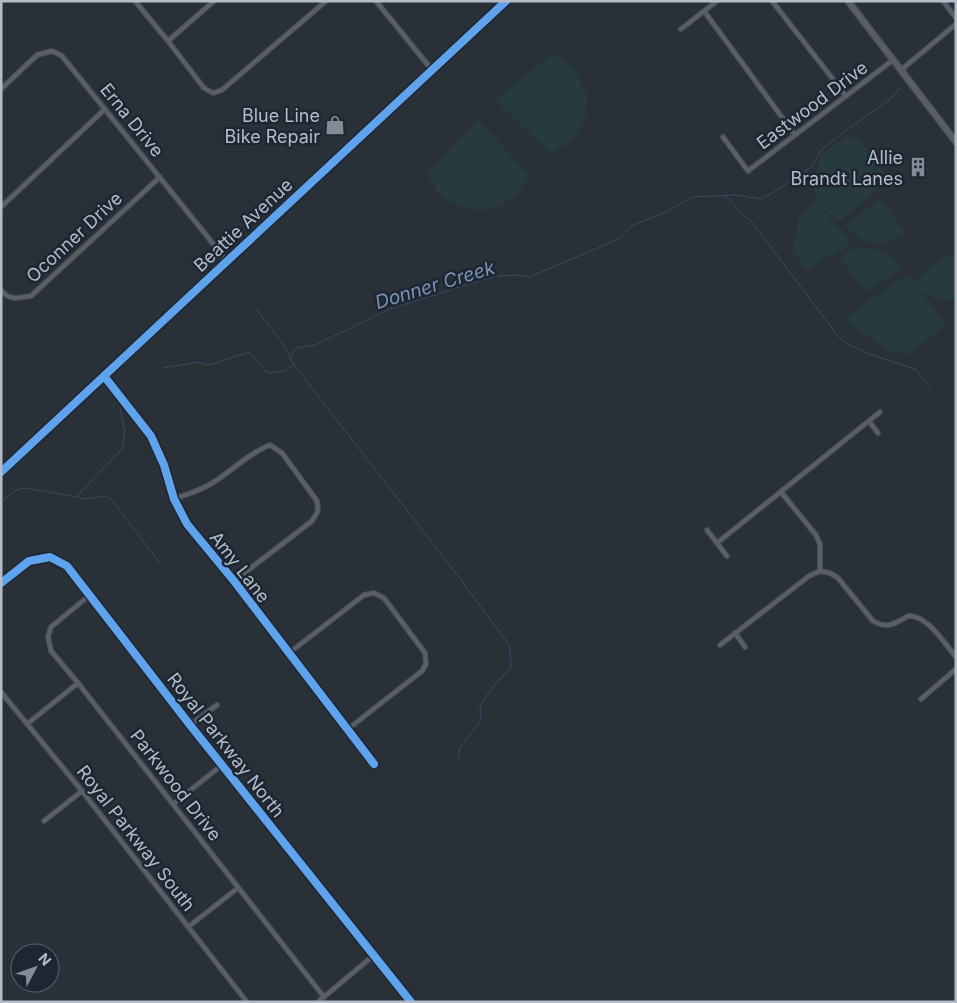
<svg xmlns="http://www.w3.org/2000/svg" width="957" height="1003" font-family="Inter,sans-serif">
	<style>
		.green { fill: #273a3e }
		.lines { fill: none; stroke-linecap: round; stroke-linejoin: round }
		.stream { stroke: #384963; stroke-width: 1 }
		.street-casing { stroke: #484c53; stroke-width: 6 }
		.secondary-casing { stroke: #484c53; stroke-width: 8 }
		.street { stroke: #5a5e66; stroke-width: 4 }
		.secondary { stroke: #595d64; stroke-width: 5.5 }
		.cycleway-casing { stroke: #1d2633; stroke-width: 11 }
		.cycleway { stroke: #60a3ed; stroke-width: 8 }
		.labels { text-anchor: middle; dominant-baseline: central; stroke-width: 5; stroke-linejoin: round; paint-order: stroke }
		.street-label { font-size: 18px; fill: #b4bcc9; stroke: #1d2633 }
		.poi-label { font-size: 18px; fill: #b4bcc9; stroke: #1d2633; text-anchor: end }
		.water-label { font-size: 19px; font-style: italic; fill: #7c92b1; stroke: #1d2633 }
	</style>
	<rect width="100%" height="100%" fill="#2a3038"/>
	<!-- green -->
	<g class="green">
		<path d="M552,54L574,68L587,96L585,118L572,141L550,153L495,100Z"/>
		<path d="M478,120L529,175C523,194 500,209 481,210C471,211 450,202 441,196C435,191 431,180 427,173Z"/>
		<path d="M847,137L858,138L888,177L887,182L839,222C832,215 821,208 816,199C811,187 818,167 821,155Z"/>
		<path d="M878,201L884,202L905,234C882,248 862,247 845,225Z"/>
		<path d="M816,202L850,241L849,245L806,270L793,250L799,217Z"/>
		<path d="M862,248C880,248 891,253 901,268L869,291L863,289L840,258L846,252Z"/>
		<path d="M948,254L956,257V301C940,301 931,298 919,289L946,325L908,355L891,351L861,332L845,318L904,276L912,278L916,284L915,282L919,277Z"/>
	</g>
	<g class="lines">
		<!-- stream -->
		<g class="stream">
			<path d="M726,196L740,212L752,222L838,336L847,344L872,355L915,369L931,389"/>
			<path d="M256,309L283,344L289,355"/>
			<path d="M294,365L461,580L510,646L511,668L496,683L480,705L481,720L460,748L458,757"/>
			<path d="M163,368L198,362L209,365L250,352L267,373L284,371L294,365L290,356L296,348L315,345L390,309L456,288L496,276L515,275L529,277L619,239L631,226L668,211L692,197L737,195L760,199L774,192L812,166L821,150L851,127L889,100L902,86"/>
			<path d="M77,497L85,499L105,496L111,499L160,563"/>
			<path d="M1,502L16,490L26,488L76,497L122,449L125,431L120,409"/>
		</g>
		<defs>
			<g id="street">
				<path d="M135,1L168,41L204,88L213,93L222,90L326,1"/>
				<path d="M376,1L432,70"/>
				<path d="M772,1L846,96"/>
				<path d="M943,1L956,18"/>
				<path d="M704,11L795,135"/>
				<path d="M681,29L717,1"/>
				<path d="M168,41L214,1"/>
				<path d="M901,70L956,24"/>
				<path d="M1,89L37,55L52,51L62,56L227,261"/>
				<path d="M723,137L748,171L893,60"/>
				<path d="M1,207L105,109"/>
				<path d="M1,290C9,301 19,298 31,296L160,177"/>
				<path d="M104,376L151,436L164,465L174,499L187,524L234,581L374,764"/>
				<path d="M869,421L878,433"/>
				<path d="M781,492L816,535L820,544V571"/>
				<path d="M174,499C188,494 202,490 214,482C233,470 249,453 270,445L282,453L317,501L318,511L312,521L234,581"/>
				<path d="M707,530L727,556"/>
				<path d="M717,543L880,412"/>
				<path d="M1,583L29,561L50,557L67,566L190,725L411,1002"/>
				<path d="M90,595L51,627L48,637L51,651L78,683L324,997"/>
				<path d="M735,633L745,647"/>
				<path d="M720,645L809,576L820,571L830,573L838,578L873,621C882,626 889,627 899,621C902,620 905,617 909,616C927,615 945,644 956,657"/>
				<path d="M289,653L364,595L374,593L384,598L425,653L426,664L422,671L348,729"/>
				<path d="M1,692L82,791L247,1002"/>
				<path d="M921,699L956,669"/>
				<path d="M27,724L78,683"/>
				<path d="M190,725L217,705"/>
				<path d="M173,804L222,765"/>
				<path d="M44,821L82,791"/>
				<path d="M188,927L238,888"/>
				<path d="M318,1002L374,955"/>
			</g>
			<g id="secondary">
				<path d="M848,1L956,142"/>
				<path d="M1,472L506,1"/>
			</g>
		</defs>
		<!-- street casing -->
		<use href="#street" class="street-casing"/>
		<!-- secondary casing -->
		<use href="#secondary" class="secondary-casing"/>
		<!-- street -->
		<use href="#street" class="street"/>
		<!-- secondary -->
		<use href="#secondary" class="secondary"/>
		<defs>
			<g id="cycleway">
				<path d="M104,376L151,436L164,465L174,499L187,524L234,581L374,764"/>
				<path d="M1,472L506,1"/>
				<path d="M1,583L29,561L50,557L67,566L190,725L411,1002"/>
			</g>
		</defs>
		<!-- cycleway casing -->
		<use href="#cycleway" class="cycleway-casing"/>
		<!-- cycleway -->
		<use href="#cycleway" class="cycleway"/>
	</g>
	<!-- icons -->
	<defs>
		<symbol id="shop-bare" viewBox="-9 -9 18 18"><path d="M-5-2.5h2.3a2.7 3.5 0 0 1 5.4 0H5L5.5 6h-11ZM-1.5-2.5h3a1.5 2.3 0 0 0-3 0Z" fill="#848b96" stroke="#1d2633" stroke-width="2.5" paint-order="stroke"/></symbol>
		<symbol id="building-bare" viewBox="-9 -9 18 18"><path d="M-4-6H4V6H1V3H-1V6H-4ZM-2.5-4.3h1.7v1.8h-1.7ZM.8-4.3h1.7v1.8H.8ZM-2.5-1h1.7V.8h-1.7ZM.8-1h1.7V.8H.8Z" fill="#848b96" stroke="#1d2633" stroke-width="2.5" paint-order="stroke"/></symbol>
	</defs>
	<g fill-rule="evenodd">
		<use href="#shop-bare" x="321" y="111" width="28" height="28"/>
		<use href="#building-bare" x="904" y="153" width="28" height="28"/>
	</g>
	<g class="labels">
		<!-- street labels -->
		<g class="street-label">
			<text transform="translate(812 105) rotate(-37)">Eastwood Drive</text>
			<text transform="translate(132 120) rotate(51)">Erna Drive</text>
			<text transform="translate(243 225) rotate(-43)">Beattie Avenue</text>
			<text transform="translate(74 237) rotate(-43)">Oconner Drive</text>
			<text transform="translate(240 567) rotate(52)">Amy Lane</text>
			<text transform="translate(226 745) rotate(52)">Royal Parkway North</text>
			<text transform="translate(176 785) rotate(52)">Parkwood Drive</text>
			<text transform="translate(136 838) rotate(52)">Royal Parkway South</text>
		</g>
		<!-- poi labels -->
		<g class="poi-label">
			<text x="320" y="115">Blue Line<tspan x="320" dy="21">Bike Repair</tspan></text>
			<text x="903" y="157">Allie<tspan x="903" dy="21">Brandt Lanes</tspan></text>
		</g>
		<!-- water labels -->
		<g class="water-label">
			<text transform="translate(435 285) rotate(-17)">Donner Creek</text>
		</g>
	</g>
	<!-- border -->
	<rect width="957" height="1003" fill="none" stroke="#b4bcc9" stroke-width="5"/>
	<!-- north arrow -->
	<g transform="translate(35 968) rotate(49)"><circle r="24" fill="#1d2633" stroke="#59626f"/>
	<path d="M0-4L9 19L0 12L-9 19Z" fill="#848b96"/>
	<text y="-8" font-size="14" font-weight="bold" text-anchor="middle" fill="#b4bcc9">N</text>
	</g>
</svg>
